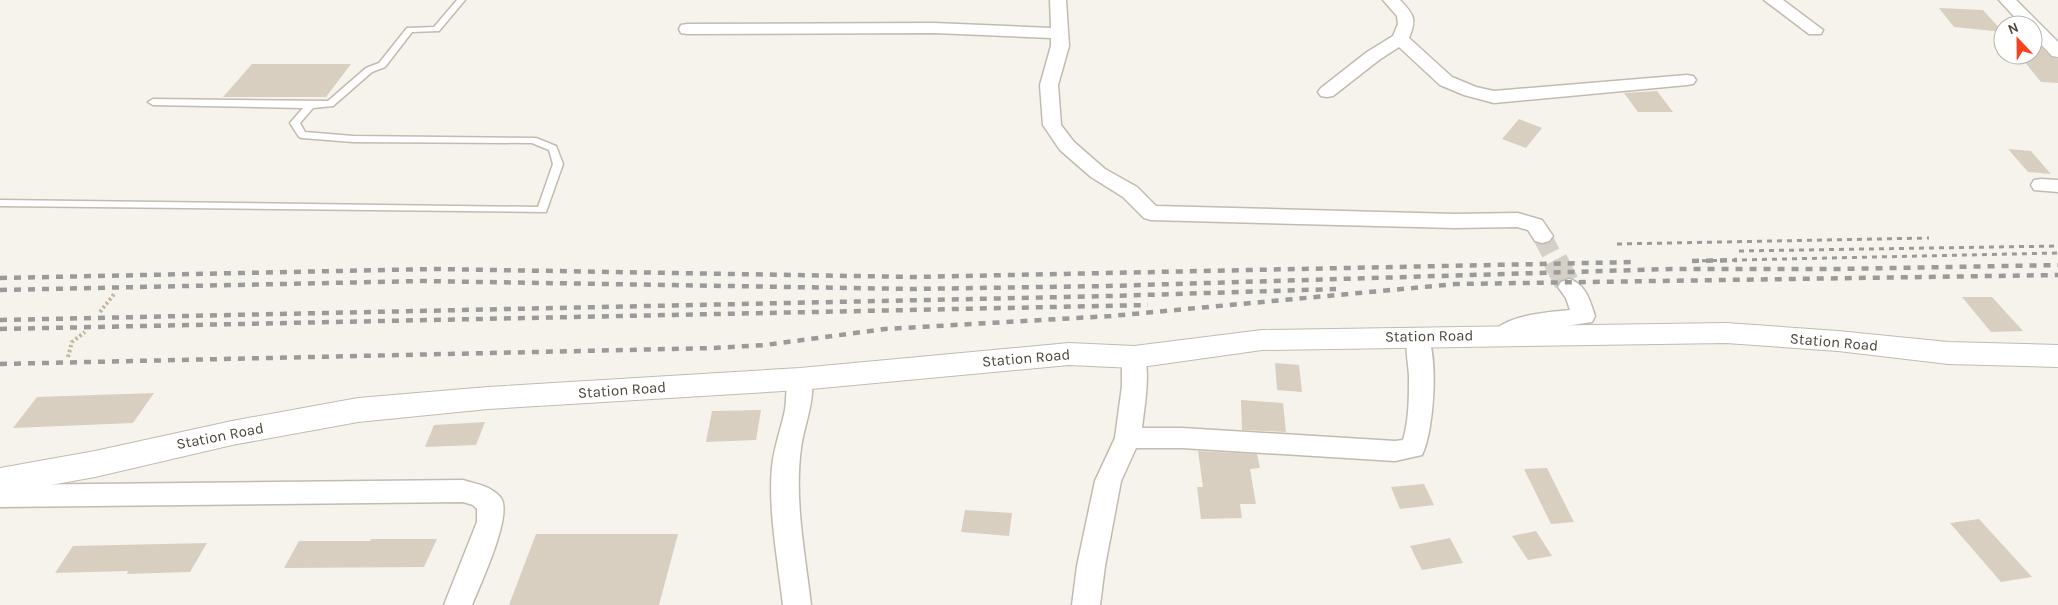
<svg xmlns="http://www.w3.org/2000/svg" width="2058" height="605" font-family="Karla,sans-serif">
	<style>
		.building { fill: #d8cfc1 }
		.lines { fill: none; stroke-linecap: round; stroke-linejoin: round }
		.minor-tunnel-far1 { stroke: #d4d0c8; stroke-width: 19; stroke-dasharray: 19 9; stroke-linecap: butt }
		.minor-tunnel { stroke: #d4d0c8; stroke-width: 25; stroke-dasharray: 25 12; stroke-linecap: butt }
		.service-casing { stroke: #c2bbae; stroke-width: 3 }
		.minor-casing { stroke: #c2bbae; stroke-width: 3 }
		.tertiary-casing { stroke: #c2bbae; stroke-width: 2 }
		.path { stroke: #c4b79f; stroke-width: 4; stroke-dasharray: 2.5 2.5; stroke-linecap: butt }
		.service { fill: #fff; fill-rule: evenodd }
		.minor { fill: #fff; fill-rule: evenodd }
		.tertiary { fill: #fff; fill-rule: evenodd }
		.rail-far1 { stroke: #9a9a9a; stroke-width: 3; stroke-dasharray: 5 5; stroke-linecap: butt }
		.rail { stroke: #9a9a9a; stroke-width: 4.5; stroke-dasharray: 7 7; stroke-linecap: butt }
		.labels { text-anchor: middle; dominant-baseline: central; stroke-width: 4; stroke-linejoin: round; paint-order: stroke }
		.street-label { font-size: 15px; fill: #4b4439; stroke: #fff }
	</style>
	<rect width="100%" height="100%" fill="#f6f3ec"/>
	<!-- building -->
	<g class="building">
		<path d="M1939,8L1983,10L2003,32L1954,27Z"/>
		<path d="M2033,39L2051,57L2058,59V83L2041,82L2019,55H2033Z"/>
		<path d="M252,64H351L326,97H223Z"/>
		<path d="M1657,91L1673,112H1638L1624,93Z"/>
		<path d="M1519,119L1542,128L1526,148L1502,139Z"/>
		<path d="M2008,149L2031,151L2051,174L2028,172Z"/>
		<path d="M1962,297H1992L2023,331L1991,332Z"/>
		<path d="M1275,363L1299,365L1302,392L1277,390Z"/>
		<path d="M154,393L133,423L13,428L37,397Z"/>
		<path d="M1241,400L1283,403L1286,432L1242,430Z"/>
		<path d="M761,410L756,440L706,442L712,411Z"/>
		<path d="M485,422L476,445L425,447L434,425Z"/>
		<path d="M1198,451L1257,454L1260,468L1250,469L1256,504H1240L1242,518L1201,519L1197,487H1203Z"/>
		<path d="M1547,468L1574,522L1551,524L1524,469Z"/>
		<path d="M1424,484L1434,505L1400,509L1391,487Z"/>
		<path d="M965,510L1012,513L1009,536L961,532Z"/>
		<path d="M1979,519L2032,577L2001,582L1950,523Z"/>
		<path d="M1536,531L1552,556L1528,560L1512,536Z"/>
		<path d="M536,534H678L659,605H509Z"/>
		<path d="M1450,538L1463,563L1422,570L1410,546Z"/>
		<path d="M371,539H437L424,567L284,568L299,541H370Z"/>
		<path d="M207,543L190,572L127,574L128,571L55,573L73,546Z"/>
	</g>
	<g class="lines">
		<!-- minor-tunnel-far1 -->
		<path class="minor-tunnel-far1" d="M1542,236L1555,261"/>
		<!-- minor-tunnel -->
		<path class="minor-tunnel" d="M1555,260L1569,287"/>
		<defs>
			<path id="service" d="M457,0H465L439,31L412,32L385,67L372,72L333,106L313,108L300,123L305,132L353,136L536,138L556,146L563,164L546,212L0,206V200L538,207L553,164L549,150L532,143L353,142L302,138L299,137L290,123L303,108L153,105L148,102L153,99L328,101L366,68L379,63L407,28L434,27Z"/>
			<g id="minor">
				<path d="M1050,0H1066L1069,46L1058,85L1061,125L1074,142L1105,169L1137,187L1156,206L1454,214L1518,213L1542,220L1553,236L1549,241L1542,243L1535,241L1528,230L1517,227L1454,228L1151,220L1144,218L1123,197L1091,177L1060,150L1043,125L1040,85L1051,46V38L934,33L687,34L681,33L679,29L681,25L687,24L934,23L1051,28Z"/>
				<path d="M1383,0H1400C1414,15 1417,18 1409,38L1452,77L1476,87L1494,91L1687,75L1693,76L1696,80L1693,84L1687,85L1494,103L1464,95L1440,85L1399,47L1379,60L1333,96L1327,97L1321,96L1318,92L1321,88L1367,52L1393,36L1398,24L1397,16Z"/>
				<path d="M1764,0H1783L1823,30L1821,34H1809Z"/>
				<path d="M1999,0H2016L2058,42V57L2052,56L2033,36V25H2022Z"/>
				<path d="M2041,179L2058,180V192L2034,190L2031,185L2034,180Z"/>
				<path d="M1569,279C1586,284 1590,301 1595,316L1592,322L1533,331L1503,343L1495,341L1491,335C1503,315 1549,312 1570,310L1566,298L1558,287L1561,282Z"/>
				<path d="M1418,330L1426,332C1439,355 1434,431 1422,455L1395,461L1182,448H1136L1121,481L1105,566L1100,605H1072L1077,566L1095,481L1115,438L1122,386V357L1126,351L1134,348L1142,351C1152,368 1144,408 1142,428H1182L1395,441L1403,440C1409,420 1409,398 1409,378C1409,364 1403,344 1410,332Z"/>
				<path d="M800,370L809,373C819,392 803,427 801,448C794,500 805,553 811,605H783C778,562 768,509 772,467C774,447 781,429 785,410C787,397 785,384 791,373Z"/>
				<path d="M463,480C476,484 492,486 501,498C513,515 480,585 472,605H444L477,522V509L473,505L463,502L0,507V485Z"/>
			</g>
			<path id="tertiary" d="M1726,323L1838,331L1948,342L2058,345V367L1948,364L1838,351L1726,343L1262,350L1134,368L1069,365L800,390L488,409L358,422L232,445L95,477L0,494V468L95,451L232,421L358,398L488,387L800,368L1069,343L1134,346L1262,330Z"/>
		</defs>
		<!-- service casing -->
		<use href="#service" class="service-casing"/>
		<!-- minor casing -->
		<use href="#minor" class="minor-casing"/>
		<!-- tertiary casing -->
		<use href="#tertiary" class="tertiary-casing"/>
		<!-- path -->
		<g class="path">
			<path d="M100,312L115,293"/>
			<path d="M68,357L72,342L85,332"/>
		</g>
		<!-- service -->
		<use href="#service" class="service"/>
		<!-- minor -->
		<use href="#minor" class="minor"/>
		<!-- tertiary -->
		<use href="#tertiary" class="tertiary"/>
		<!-- rail-far1 -->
		<g class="rail-far1">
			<path d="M1617,244L1929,238"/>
			<path d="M1739,251L2058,246"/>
			<path d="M1692,261L2058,253"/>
		</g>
		<!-- rail -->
		<g class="rail">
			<path d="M1692,261L1737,260"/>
			<path d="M0,278L434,269L914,277L1635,262"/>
			<path d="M0,290L422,281L912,289L1108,286L1670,269H1839L2058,265"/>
			<path d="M0,320L1111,296L1336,289"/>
			<path d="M0,329L1148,305"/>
			<path d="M0,364L714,348L765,345L885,329L1111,316L1456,284L2058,275"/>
		</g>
	</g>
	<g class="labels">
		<!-- street labels -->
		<g class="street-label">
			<text transform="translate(1429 336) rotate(-1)">Station Road</text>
			<text transform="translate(1834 342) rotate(5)">Station Road</text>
			<text transform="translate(1026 358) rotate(-5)">Station Road</text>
			<text transform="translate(622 390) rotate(-4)">Station Road</text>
			<text transform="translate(220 436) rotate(-11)">Station Road</text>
		</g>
	</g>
	<!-- north arrow -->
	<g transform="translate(2018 40) rotate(338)"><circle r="24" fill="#ffffff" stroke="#b7b4b0"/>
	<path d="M0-4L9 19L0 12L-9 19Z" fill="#fc3f1d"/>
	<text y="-8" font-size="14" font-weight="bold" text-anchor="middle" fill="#4b4439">N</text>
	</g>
</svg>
